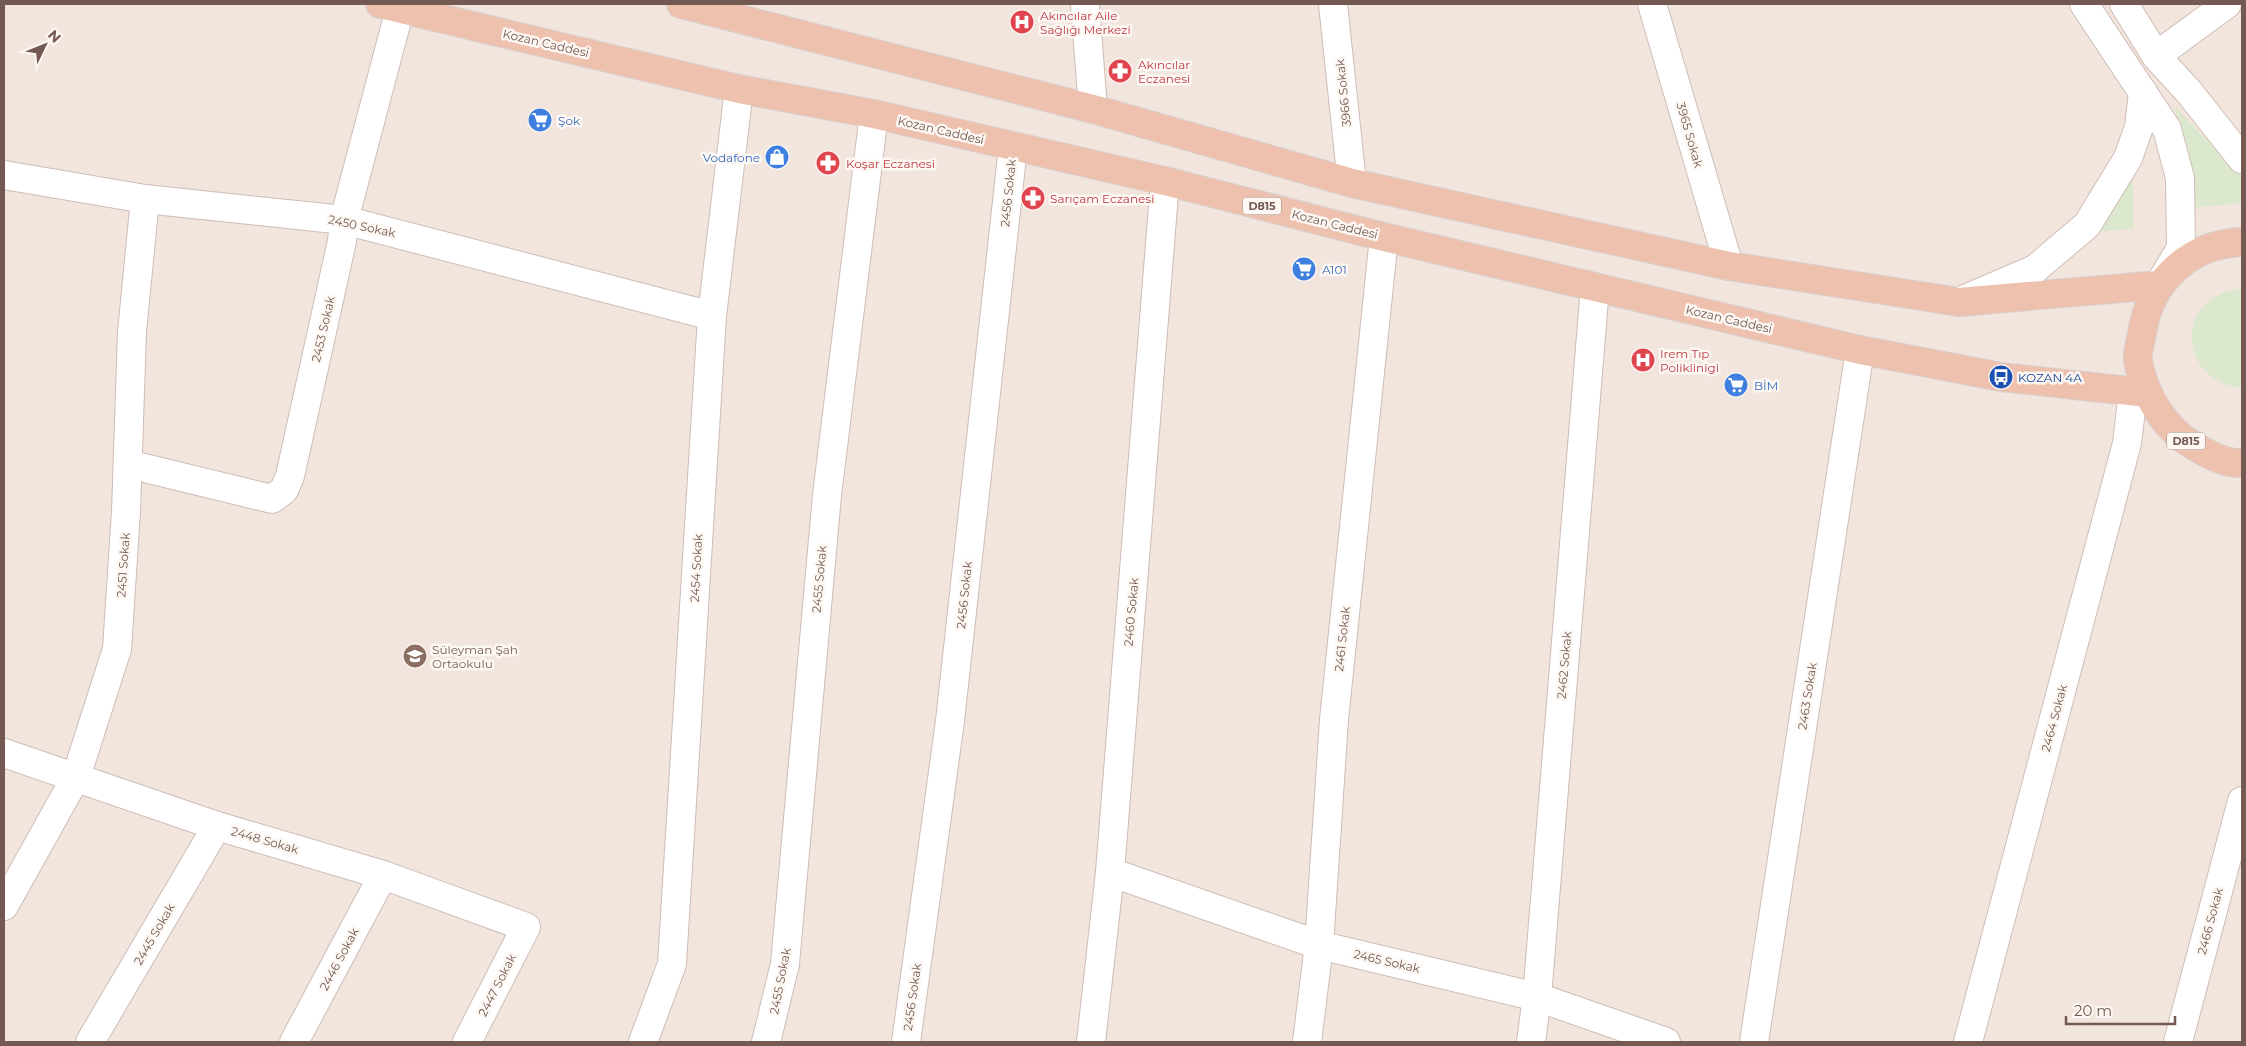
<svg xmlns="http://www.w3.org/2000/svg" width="2246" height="1046" font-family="Montserrat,sans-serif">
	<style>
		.residential { fill: #f2e5dd }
		.green { fill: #dce8cd }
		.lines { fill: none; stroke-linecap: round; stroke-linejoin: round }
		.minor-casing { stroke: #cebdb6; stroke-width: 30 }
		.secondary-casing { stroke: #d1bdb4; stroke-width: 30 }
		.trunk-casing { stroke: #d8d1cf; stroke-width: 30 }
		.minor { stroke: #fff; stroke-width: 28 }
		.secondary { stroke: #fff; stroke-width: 28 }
		.trunk { stroke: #eec1ae; stroke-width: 28 }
		.labels { text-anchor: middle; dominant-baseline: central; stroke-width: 5; stroke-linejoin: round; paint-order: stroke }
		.shield { fill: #fdf8f4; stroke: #9d8983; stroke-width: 1 }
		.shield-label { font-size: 11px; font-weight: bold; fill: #745952 }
		.health-label { font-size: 12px; fill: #be3a42; stroke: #fdf8f4; text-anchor: start }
		.street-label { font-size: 12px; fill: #745952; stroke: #fdf8f4 }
		.shop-label { font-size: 12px; fill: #366cbe; stroke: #fdf8f4; text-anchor: start }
		.transit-label { font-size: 12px; fill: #164399; stroke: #fdf8f4; text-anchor: start }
		.education-label { font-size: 12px; fill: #785e54; stroke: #fdf8f4; text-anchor: start }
	</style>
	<rect width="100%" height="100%" fill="#fbf4ee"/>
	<!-- residential -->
	<rect class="residential" x="4" y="4" width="2238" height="1038"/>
	<!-- green -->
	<g class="green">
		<path d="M2175,107L2242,176V203L2191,208Z"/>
		<path d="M2132,164L2134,229L2094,232Z"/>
		<path d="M2242,288V388C2175,380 2175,295 2242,288Z"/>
	</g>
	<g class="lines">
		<defs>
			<g id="minor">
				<path d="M1085,4L1093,109"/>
				<path d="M1333,4L1352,183"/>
				<path d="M1652,4L1729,266"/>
				<path d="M2156,56L2227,4"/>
				<path d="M4,175L145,199L344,220L712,316"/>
				<path d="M128,464L272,499L284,490L290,476L342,241L344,220L400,9"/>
				<path d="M4,753L217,826L383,875L526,927L467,1042"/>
				<path d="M1110,872L1319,945L1537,997L1666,1042"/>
				<path d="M4,906L76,777L117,649L126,512L132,332L145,199"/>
				<path d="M90,1042L217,826"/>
				<path d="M294,1042L383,875"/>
				<path d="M643,1042L672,964L712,316L739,89"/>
				<path d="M766,1042L785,964L827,495L874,114"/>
				<path d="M906,1042L950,721L1013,147"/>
				<path d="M1091,1042L1110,872L1165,181"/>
				<path d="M1307,1042L1319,945L1334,720L1384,237"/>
				<path d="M1531,1042L1537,997L1595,287"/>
				<path d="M1754,1042L1860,350"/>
				<path d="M1968,1042L2127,443L2133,393"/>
				<path d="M2178,1042L2242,801"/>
			</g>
			<g id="secondary">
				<path d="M2084,4L2167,129L2180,178L2181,248L2162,280"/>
				<path d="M2124,4L2156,56L2189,92L2242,159"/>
				<path d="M1965,299L2035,269L2087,225L2128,158L2139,127L2143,92"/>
			</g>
			<g id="trunk">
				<path d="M380,4L739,89L874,114L1165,181L1384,237L1860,350L2001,377L2148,393"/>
				<path d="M681,4L1093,109L1352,183L1729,266L1959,302L2159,285"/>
				<path d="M2242,242C2189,244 2149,282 2142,334C2140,342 2137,353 2138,361C2144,395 2165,430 2196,447C2209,455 2226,464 2242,463"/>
			</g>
		</defs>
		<!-- minor casing -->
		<use href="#minor" class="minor-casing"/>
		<!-- secondary casing -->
		<use href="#secondary" class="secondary-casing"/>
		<!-- trunk casing -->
		<use href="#trunk" class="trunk-casing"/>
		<!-- minor -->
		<use href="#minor" class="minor"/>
		<!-- secondary -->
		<use href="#secondary" class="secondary"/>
		<!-- trunk -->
		<use href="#trunk" class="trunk"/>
	</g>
	<!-- icons -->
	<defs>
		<symbol id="hospital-disc" viewBox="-11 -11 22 22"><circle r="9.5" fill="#e0444e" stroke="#fdf8f4"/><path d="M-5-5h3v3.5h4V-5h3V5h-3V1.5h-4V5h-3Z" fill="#fff"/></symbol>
		<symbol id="pharmacy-disc" viewBox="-11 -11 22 22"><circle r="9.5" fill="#e0444e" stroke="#fdf8f4"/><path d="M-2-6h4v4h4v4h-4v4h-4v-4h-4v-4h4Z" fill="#fff"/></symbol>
		<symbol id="supermarket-disc" viewBox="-11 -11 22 22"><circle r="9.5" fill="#3f7fe0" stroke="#fdf8f4"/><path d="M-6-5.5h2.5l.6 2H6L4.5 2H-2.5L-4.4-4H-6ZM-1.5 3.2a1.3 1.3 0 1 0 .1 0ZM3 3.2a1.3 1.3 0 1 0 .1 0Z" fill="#fff"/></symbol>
		<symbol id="shop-disc" viewBox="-11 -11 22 22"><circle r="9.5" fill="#3f7fe0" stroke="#fdf8f4"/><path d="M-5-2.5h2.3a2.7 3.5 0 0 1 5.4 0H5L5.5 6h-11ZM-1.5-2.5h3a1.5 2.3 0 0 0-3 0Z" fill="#fff"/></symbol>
		<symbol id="bus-disc" viewBox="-11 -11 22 22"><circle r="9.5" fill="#1a4fb4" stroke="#fdf8f4"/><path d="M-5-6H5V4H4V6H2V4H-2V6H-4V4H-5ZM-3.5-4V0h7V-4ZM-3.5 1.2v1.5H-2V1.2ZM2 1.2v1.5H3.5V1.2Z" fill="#fff"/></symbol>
		<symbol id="school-disc" viewBox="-11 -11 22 22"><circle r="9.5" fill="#8d6e63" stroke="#fdf8f4"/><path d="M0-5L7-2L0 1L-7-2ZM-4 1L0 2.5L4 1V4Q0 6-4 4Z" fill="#fff"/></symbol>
	</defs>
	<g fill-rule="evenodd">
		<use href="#hospital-disc" x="1008" y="8" width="28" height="28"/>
		<use href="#pharmacy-disc" x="1106" y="57" width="28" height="28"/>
		<use href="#supermarket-disc" x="526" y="106" width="28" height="28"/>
		<use href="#shop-disc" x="763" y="143" width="28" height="28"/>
		<use href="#pharmacy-disc" x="814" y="149" width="28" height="28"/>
		<use href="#pharmacy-disc" x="1019" y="184" width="28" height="28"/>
		<use href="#supermarket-disc" x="1290" y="255" width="28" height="28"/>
		<use href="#hospital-disc" x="1629" y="346" width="28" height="28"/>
		<use href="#bus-disc" x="1987" y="363" width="28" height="28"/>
		<use href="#supermarket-disc" x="1722" y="371" width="28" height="28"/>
		<use href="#school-disc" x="401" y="642" width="28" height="28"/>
	</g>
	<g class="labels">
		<!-- shield labels -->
		<g class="shield">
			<rect x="1243" y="197.5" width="38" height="17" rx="4"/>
			<rect x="2167" y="432.5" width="38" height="17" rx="4"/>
		</g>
		<g class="shield-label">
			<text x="1262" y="206">D815</text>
			<text x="2186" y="441">D815</text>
		</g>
		<!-- health labels -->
		<g class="health-label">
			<text x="1040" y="15">Akıncılar Aile<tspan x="1040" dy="14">Sağlığı Merkezi</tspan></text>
			<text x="1138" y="64">Akıncılar<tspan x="1138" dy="14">Eczanesi</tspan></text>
			<text x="846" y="163">Koşar Eczanesi</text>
			<text x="1050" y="198">Sarıçam Eczanesi</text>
			<text x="1660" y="353">Irem Tıp<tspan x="1660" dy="14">Poliklinigi</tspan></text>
		</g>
		<!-- street labels -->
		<g class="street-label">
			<text transform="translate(546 43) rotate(13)">Kozan Caddesi</text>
			<text transform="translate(1343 93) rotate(-96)">3966 Sokak</text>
			<text transform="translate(941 130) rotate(13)">Kozan Caddesi</text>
			<text transform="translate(1690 135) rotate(74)">3965 Sokak</text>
			<text transform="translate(1008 193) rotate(-84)">2456 Sokak</text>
			<text transform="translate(1335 224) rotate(14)">Kozan Caddesi</text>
			<text transform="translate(362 226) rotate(12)">2450 Sokak</text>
			<text transform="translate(1729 319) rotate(13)">Kozan Caddesi</text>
			<text transform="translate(323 329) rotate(-77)">2453 Sokak</text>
			<text transform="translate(123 565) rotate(-86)">2451 Sokak</text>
			<text transform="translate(696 568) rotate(-87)">2454 Sokak</text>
			<text transform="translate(819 579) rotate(-85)">2455 Sokak</text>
			<text transform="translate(964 595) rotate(-84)">2456 Sokak</text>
			<text transform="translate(1131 612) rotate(-85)">2460 Sokak</text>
			<text transform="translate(1342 639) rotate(-84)">2461 Sokak</text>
			<text transform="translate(1564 665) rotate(-85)">2462 Sokak</text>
			<text transform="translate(1807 696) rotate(-81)">2463 Sokak</text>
			<text transform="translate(2054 718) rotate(-75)">2464 Sokak</text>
			<text transform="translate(265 840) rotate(16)">2448 Sokak</text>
			<text transform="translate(2210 921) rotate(-75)">2466 Sokak</text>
			<text transform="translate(154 934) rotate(-60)">2445 Sokak</text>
			<text transform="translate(339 959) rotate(-62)">2446 Sokak</text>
			<text transform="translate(1387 961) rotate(13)">2465 Sokak</text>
			<text transform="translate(780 981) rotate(-79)">2455 Sokak</text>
			<text transform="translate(497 985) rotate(-63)">2447 Sokak</text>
			<text transform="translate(912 997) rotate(-82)">2456 Sokak</text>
		</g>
		<!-- shop labels -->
		<g class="shop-label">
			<text x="558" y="120">Şok</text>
			<text x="760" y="157" text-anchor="end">Vodafone</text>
			<text x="1322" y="269">A101</text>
			<text x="1754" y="385">BİM</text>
		</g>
		<!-- transit labels -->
		<g class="transit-label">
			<text x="2018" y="377">KOZAN 4A</text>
		</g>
		<!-- education labels -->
		<g class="education-label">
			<text x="432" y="649">Süleyman Şah<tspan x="432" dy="14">Ortaokulu</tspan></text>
		</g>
	</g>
	<!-- border -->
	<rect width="2246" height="1046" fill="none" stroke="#745952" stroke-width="10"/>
	<!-- north arrow -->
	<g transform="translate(45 45) rotate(47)" stroke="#fdf8f4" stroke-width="4" paint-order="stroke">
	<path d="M0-4L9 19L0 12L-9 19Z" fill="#745952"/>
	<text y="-8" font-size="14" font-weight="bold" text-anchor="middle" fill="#745952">N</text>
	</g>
	<!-- scale -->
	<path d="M2066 1016v8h109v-8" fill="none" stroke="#745952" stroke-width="2.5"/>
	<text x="2074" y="1016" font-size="15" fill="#745952" stroke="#fdf8f4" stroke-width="4" paint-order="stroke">20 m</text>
</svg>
